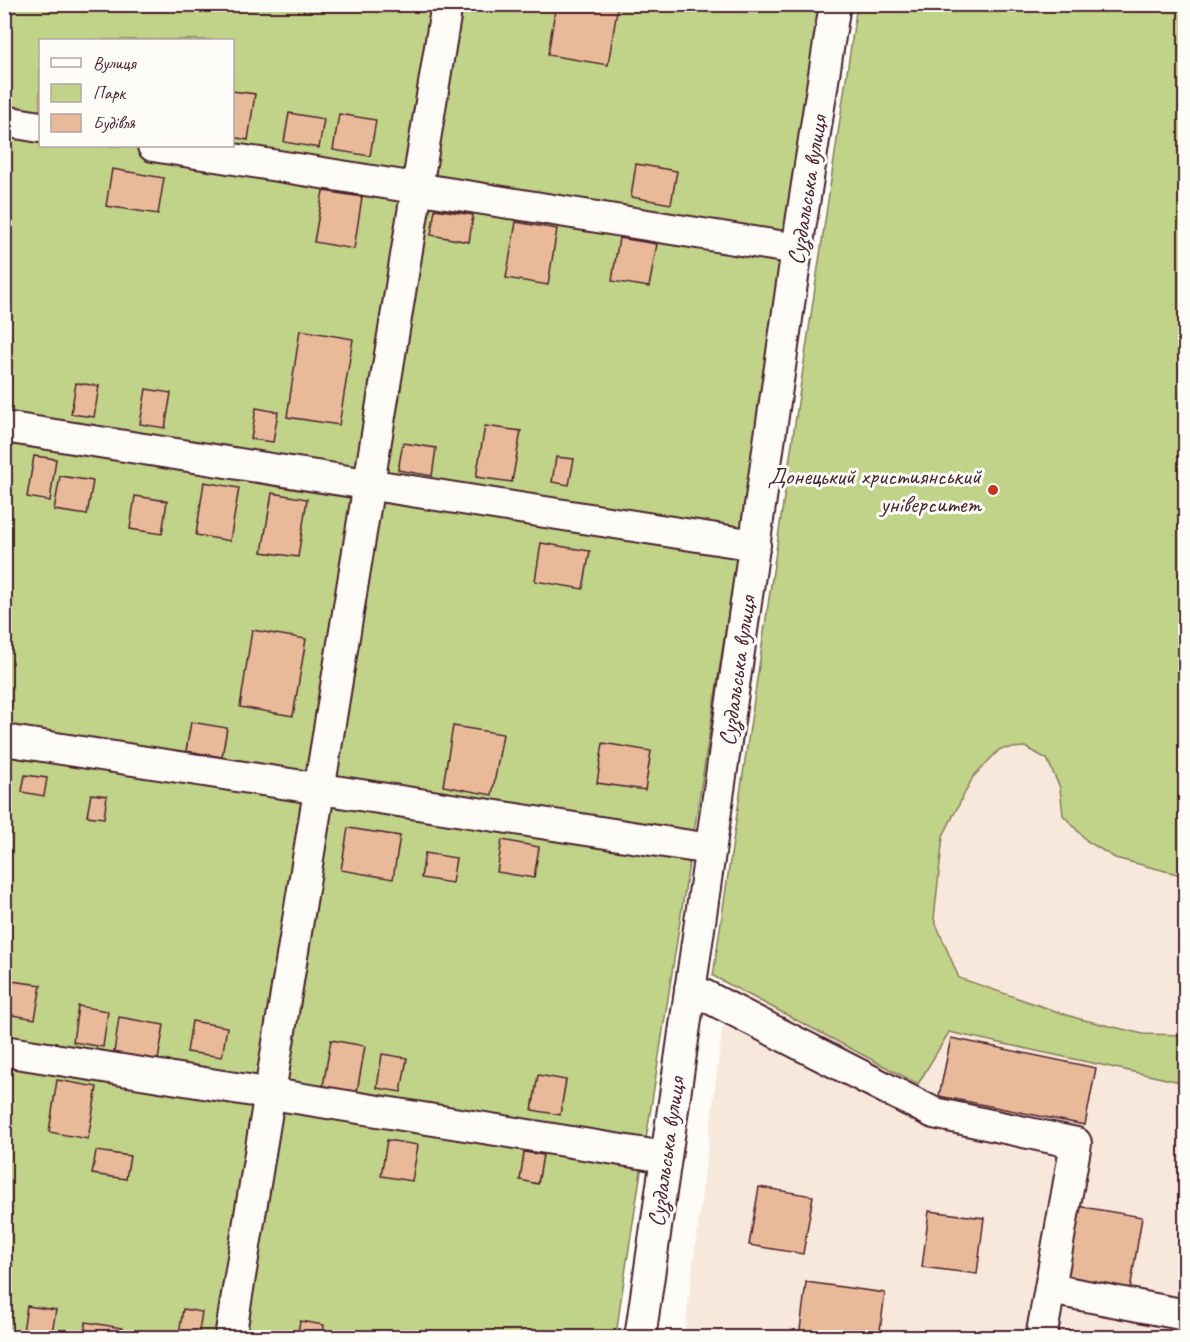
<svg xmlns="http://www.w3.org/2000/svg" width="1190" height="1342" font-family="Caveat,sans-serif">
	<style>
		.built { fill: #f7e8db }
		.green { fill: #c0d388; stroke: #85795a; stroke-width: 1.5; fill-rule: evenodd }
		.building { fill: #e9ba9a; stroke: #4a1f2b; stroke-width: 1.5 }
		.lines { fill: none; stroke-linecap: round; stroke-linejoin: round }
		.minor-casing { stroke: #4a1f2b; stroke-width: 34 }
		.minor { stroke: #fdfcf7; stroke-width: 30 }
		.poi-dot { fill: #c8321e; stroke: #fdfcf7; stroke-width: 2 }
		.labels { text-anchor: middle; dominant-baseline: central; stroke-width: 6; stroke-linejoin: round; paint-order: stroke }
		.street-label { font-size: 24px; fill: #4a1f2b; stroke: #fdfcf7 }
		.poi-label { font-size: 24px; fill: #4a1f2b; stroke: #fdfcf7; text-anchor: end }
	</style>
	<rect width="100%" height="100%" fill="#fdfcf7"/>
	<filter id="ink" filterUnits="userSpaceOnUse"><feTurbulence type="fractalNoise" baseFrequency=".0167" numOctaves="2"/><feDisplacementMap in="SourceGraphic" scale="12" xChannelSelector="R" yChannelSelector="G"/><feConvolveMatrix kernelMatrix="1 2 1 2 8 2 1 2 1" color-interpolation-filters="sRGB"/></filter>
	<g filter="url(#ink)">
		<!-- built -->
		<path class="built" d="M1185,5V1337L684,1338L729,976Z"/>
		<!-- green -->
		<g class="green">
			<path d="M5,5H823L620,1306L616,1337L5,1338ZM40,40H232V146H40Z"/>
			<path d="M857,5H1185V876L1115,858L1087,841L1063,815L1060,788L1047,759L1025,747L1000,749L973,777L943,836L934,919L959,978L1076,1018L1143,1034L1185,1035V1083L949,1032L918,1084L713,976Z"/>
		</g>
		<!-- building -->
		<g class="building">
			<path d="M556,4H618L608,65L548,55Z"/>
			<path d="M232,91L255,94L248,140L232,137Z"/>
			<path d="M289,113L324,119L319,148L284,142Z"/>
			<path d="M339,114L376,120L370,156L333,150Z"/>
			<path d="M4,144L11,145L7,172H4Z"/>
			<path d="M636,164L677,171L671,204L631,197Z"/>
			<path d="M112,169L164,178L158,214L106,206Z"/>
			<path d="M323,191L362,197L354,249L314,242Z"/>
			<path d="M435,209L473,215L469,242L431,235Z"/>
			<path d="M516,222L557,229L548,285L506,278Z"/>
			<path d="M619,238L657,244L649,287L612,281Z"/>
			<path d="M300,330L353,339L339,425L287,417Z"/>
			<path d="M76,383L99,386L94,417L71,414Z"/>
			<path d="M146,389L171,393L165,428L140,424Z"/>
			<path d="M256,408L278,412L273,442L251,439Z"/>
			<path d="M485,426L521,431L512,482L476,477Z"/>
			<path d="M403,443L436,448L432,476L398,470Z"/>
			<path d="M34,456L56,459L50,501L27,497Z"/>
			<path d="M556,457L574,459L569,485L552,482Z"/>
			<path d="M60,476L93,481L87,515L54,510Z"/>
			<path d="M204,482L239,488L230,541L196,535Z"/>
			<path d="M272,493L307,499L298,557L262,552Z"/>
			<path d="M135,496L167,501L162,534L130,529Z"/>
			<path d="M541,543L590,551L583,589L535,581Z"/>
			<path d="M252,630L306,639L293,716L240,707Z"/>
			<path d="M191,722L227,728L222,757L186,751Z"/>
			<path d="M453,726L503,734L492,795L443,786Z"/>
			<path d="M603,743L651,751L645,790L597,783Z"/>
			<path d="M25,775L47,778L44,796L22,792Z"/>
			<path d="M91,794L107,796L104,818L87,816Z"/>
			<path d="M348,828L400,836L393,879L341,870Z"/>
			<path d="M502,840L539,847L534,878L497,872Z"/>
			<path d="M425,853L456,858L452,883L421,878Z"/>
			<path d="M11,981L41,985L35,1019L6,1014Z"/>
			<path d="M78,1006L108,1011L103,1047L73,1042Z"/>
			<path d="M119,1017L164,1025L158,1060L114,1053Z"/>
			<path d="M192,1021L227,1027L222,1057L187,1052Z"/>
			<path d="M951,1038L1096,1068L1085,1125L939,1096Z"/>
			<path d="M331,1040L365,1046L357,1092L323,1086Z"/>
			<path d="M382,1054L407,1058L401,1092L377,1088Z"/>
			<path d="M538,1075L566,1080L560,1115L532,1110Z"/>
			<path d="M57,1080L97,1087L88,1139L49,1132Z"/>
			<path d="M387,1140L418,1145L412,1181L381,1176Z"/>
			<path d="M96,1151L130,1156L126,1179L92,1174Z"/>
			<path d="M524,1152L543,1155L538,1184L520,1180Z"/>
			<path d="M759,1187L813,1196L803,1254L749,1245Z"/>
			<path d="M1077,1206L1142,1217L1130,1290L1065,1280Z"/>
			<path d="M929,1211L984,1218L977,1274L922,1267Z"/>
			<path d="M806,1282L885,1293L879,1338H799Z"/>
			<path d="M27,1306L56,1310L51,1338H22Z"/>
			<path d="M183,1309L202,1312L198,1337L179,1334Z"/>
			<path d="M300,1321L324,1325L322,1338H297Z"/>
			<path d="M86,1322L122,1328L121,1338H84Z"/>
		</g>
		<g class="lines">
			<defs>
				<g id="minor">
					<path d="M4,121L40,127"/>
					<path d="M153,146L797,249"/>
					<path d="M4,427L755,545"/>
					<path d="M4,740L710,849"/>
					<path d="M690,988L934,1113L1076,1143L1041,1338"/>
					<path d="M4,1051L665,1157"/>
					<path d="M1050,1289L1186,1315"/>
					<path d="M230,1338L447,4"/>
					<path d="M640,1338L797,249L835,4"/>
				</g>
			</defs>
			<!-- minor casing -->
			<use href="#minor" class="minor-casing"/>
			<!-- minor -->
			<use href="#minor" class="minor"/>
		</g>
	</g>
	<!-- markers -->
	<circle class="poi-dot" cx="993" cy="490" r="6"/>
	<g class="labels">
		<!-- street labels -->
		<g class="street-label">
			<text transform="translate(807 190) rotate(-81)">Суздальська вулиця</text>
			<text transform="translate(737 671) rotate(-82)">Суздальська вулиця</text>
			<text transform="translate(666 1152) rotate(-82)">Суздальська вулиця</text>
		</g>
		<!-- poi labels -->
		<g class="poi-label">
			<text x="981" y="476">Донецький християнський<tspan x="981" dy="28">університет</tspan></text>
		</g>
	</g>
	<!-- margin -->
	<rect width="1190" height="1342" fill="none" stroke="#fdfcf7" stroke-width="24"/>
	<rect x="12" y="12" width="1166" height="1318" fill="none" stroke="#4a1f2b" stroke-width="2" filter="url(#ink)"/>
	<!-- legend -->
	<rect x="39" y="39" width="195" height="108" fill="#fdfcf7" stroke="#b5a4a5" stroke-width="1.5"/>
	<rect x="51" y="58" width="30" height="9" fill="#fdfcf7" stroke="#b5a4a5" stroke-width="1.5"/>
	<text x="93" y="69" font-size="18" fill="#4a1f2b">Вулиця</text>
	<rect x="51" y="84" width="30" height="18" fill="#c0d388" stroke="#b5a4a5" stroke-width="1.5"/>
	<text x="93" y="99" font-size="18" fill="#4a1f2b">Парк</text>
	<rect x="51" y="114" width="30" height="18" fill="#e9ba9a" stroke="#b5a4a5" stroke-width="1.5"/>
	<text x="93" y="129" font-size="18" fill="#4a1f2b">Будівля</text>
</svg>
